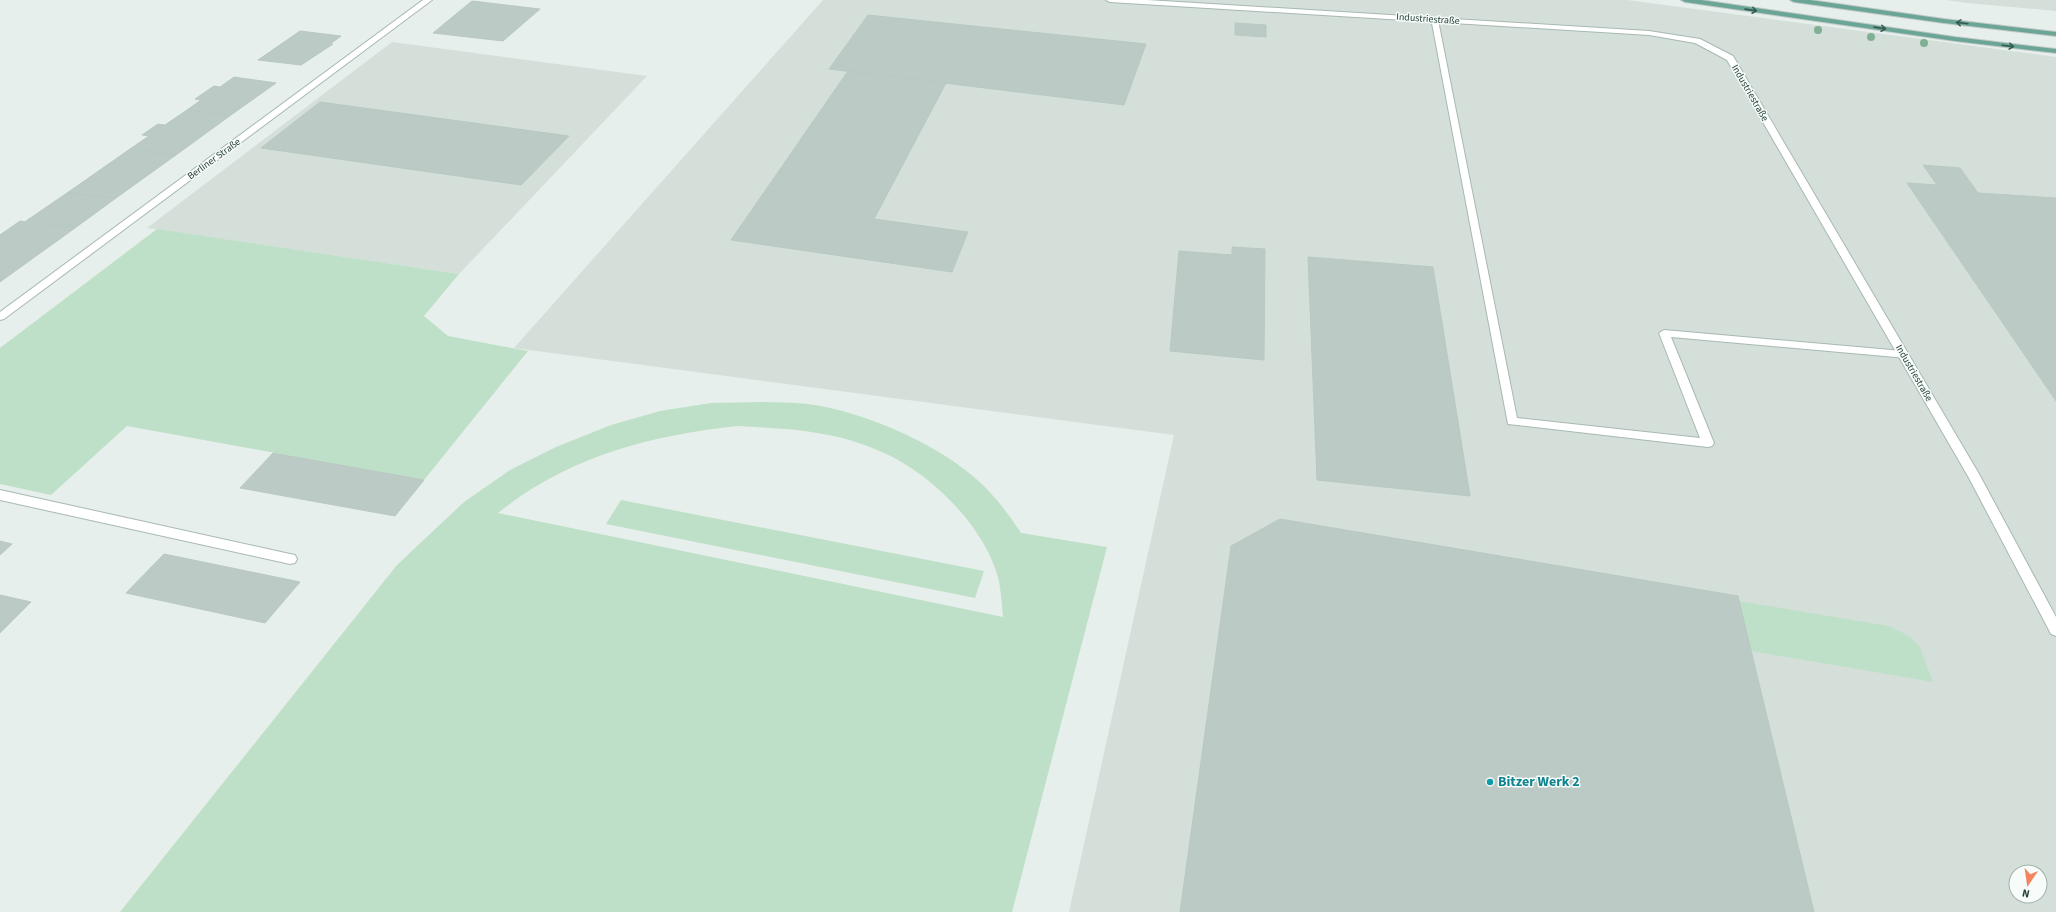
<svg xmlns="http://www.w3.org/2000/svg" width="2056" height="912" font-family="'Source Sans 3',sans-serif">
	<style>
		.built { fill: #d4dfda; fill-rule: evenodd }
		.green { fill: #bfe0c8; fill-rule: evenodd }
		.building { fill: #bbcac4; stroke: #b8c9c2 }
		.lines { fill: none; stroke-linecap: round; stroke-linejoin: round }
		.service-casing { stroke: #a8b8b2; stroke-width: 2 }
		.minor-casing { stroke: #a8b8b2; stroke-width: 2 }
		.primary-casing { stroke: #c2cac8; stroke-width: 2 }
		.service { fill: #fff; fill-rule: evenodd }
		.minor { fill: #fff; fill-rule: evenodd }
		.primary { fill: #6aa596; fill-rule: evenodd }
		.tree { fill: #80af93 }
		.oneway { stroke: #365b51 }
		.culture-dot { fill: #0f9aa8; stroke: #f7fbf9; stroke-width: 1.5 }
		.labels { text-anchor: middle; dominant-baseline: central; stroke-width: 3; stroke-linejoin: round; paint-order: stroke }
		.far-street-label { font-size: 10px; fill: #24423a; stroke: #f7fbf9 }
		.near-culture-label { font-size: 14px; font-weight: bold; fill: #0d838f; stroke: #f7fbf9; text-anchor: start }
	</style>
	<rect width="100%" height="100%" fill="#e6efeb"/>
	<!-- built -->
	<g class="built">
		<path d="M823,0H1627L2056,57V912H1069L1174,435L514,348ZM2016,872H2040V896H2016Z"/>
		<path d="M1946,0H2056V11L1967,3Z"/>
		<path d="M392,42L647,76L459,274L147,228Z"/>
	</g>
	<!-- green -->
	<g class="green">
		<path d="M157,229L459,274L424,316L448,336L528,351L424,480L127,426L51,495L0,484V348Z"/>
		<path d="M760,402C776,403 792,402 808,404C862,411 933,442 974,477C992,492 1008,513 1021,533L1107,547L1012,912H120L397,565L464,502L510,470L556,447L611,425L660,411L711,403ZM738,426C766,428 795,428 823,434C848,438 876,448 898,460C941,484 987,532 999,581C1001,593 1002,606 1003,617L498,513C567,457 651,435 738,426Z"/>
		<path d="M621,500L984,571L975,598L606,524Z"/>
		<path d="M1739,601L1889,626L1911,637L1920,648L1933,682L1751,651Z"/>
	</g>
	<!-- building -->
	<g class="building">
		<path d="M472,1L540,9L503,41L433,33Z"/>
		<path d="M868,15L1146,44L1124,105L829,69Z"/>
		<path d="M1235,23L1266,25V37L1235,35Z"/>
		<path d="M300,31L341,36L330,44H333L301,65L258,60Z"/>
		<path d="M848,71L946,83L874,219L968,232L952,272L731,240Z"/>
		<path d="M234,77L276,83L231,115L187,110L201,100L195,99L214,86L220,87Z"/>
		<path d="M320,102L569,136L521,185L261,148Z"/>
		<path d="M187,110L231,115L176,155L130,149L149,136L142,135L158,124L165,125Z"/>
		<path d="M130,149L176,155L116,198L67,193Z"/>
		<path d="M1923,165L1960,168L1978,193L2056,198V401L1907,183L1937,185Z"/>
		<path d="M67,193L116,198L75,228L26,221Z"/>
		<path d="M20,221L75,228L0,282V235Z"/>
		<path d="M1232,247L1265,249L1264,360L1170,351L1179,251L1232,255Z"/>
		<path d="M1308,257L1433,267L1470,496L1317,480Z"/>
		<path d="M273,453L424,480L395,516L240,488Z"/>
		<path d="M1280,519L1738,596L1814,912H1180L1231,546Z"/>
		<path d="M0,541L12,544L0,555Z"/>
		<path d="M164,554L300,582L265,623L126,593Z"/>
		<path d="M0,595L31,602L0,633Z"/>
	</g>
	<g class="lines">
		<defs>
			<g id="service">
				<path d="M1431,18L1438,20L1517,418L1700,438L1659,333L1664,330L1903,351L1907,352L1908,355L1907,358L1671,337L1714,443L1712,446L1708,447L1508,424Z"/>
				<path d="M0,490L290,554L295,555L297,559L295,563L290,564L0,500Z"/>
			</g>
			<g id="minor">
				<path d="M423,0H432L4,319L0,320V312Z"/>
				<path d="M1106,0H1147L1649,31L1700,39L1733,56L1979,474L2056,617V636L2051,634L1969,478L1727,60L1695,43L1649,35L1110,2Z"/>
			</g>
			<g id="primary">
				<path d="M1681,0H1701L1955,37L2056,49V53L1955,41L1685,2Z"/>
				<path d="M1790,0H1810L1944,19L2056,32V36L1944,23L1794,2Z"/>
			</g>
		</defs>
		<!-- service casing -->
		<use href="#service" class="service-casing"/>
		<!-- minor casing -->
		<use href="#minor" class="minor-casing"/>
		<!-- primary casing -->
		<use href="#primary" class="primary-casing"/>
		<!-- service -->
		<use href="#service" class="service"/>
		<!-- minor -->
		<use href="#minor" class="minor"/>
		<!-- primary -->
		<use href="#primary" class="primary"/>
	</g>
	<!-- trees -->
	<g class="tree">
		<circle cx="1818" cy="30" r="4"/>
		<circle cx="1871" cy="37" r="4"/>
		<circle cx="1924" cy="43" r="4"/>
	</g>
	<!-- one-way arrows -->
	<defs><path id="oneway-shaft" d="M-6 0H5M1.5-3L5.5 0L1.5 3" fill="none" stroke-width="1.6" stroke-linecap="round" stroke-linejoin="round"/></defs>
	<g class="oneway">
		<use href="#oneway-shaft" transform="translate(1751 10) rotate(8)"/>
		<use href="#oneway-shaft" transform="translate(1962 23) rotate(-173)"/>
		<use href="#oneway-shaft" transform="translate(1880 28) rotate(8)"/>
		<use href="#oneway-shaft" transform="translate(2008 46) rotate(7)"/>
	</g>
	<!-- markers -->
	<circle class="culture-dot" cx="1490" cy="782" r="4"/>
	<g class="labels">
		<!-- far-street labels -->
		<g class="far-street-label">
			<text transform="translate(1428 19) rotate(4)">Industriestraße</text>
			<text transform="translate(1750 93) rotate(60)">Industriestraße</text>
			<text transform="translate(214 159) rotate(-36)">Berliner Straße</text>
			<text transform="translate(1914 373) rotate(60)">Industriestraße</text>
		</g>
		<!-- near-culture labels -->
		<g class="near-culture-label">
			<text x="1498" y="782">Bitzer Werk 2</text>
		</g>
	</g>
	<!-- north arrow -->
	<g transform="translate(2028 884) rotate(193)"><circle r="19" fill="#f7fbf9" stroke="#a3b1ad"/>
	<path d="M0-3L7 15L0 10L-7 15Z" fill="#f4845f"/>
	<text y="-6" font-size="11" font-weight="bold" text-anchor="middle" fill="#24423a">N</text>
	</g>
</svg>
